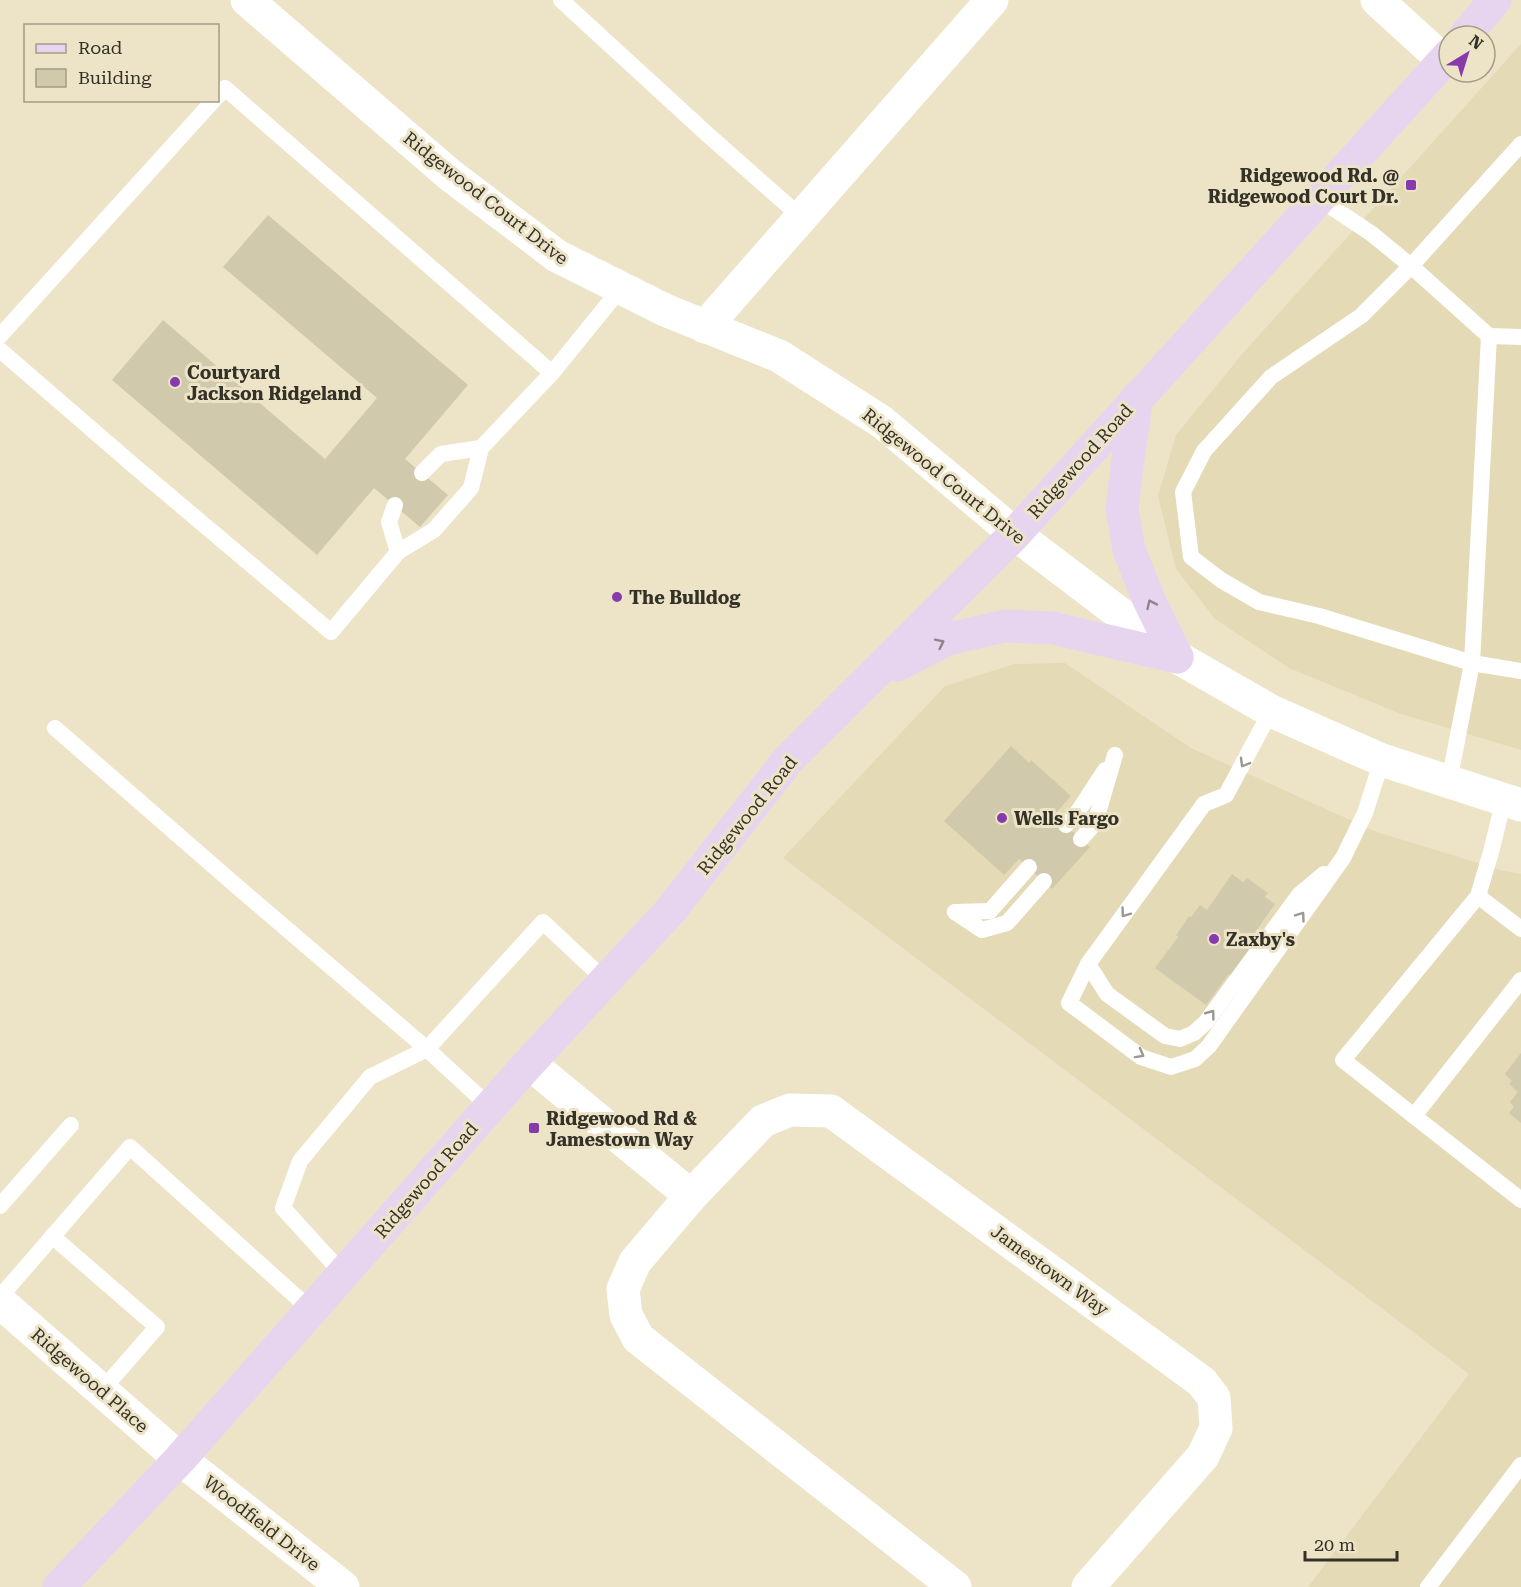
<svg xmlns="http://www.w3.org/2000/svg" width="1521" height="1587" font-family="'Roboto Serif',serif">
	<style>
		.built { fill: #e4dab6 }
		.building { fill: #d1c9ac }
		.lines { fill: none; stroke-linecap: round; stroke-linejoin: round }
		.lane { stroke: #fff; stroke-width: 16 }
		.street { stroke: #fff; stroke-width: 33 }
		.secondary { stroke: #e7d5f0; stroke-width: 33 }
		.oneway { stroke: #8e838b }
		.oneway2 { stroke: #9a9892 }
		.poi-dot { fill: #863aab; stroke: #ede4c8; stroke-width: 2 }
		.labels { text-anchor: middle; dominant-baseline: central; stroke-width: 6; stroke-linejoin: round; paint-order: stroke }
		.poi-label { font-size: 18px; font-weight: bold; fill: #343126; stroke: #ede4c8; text-anchor: start }
		.street-label { font-size: 18px; fill: #343126; stroke: #ede4c8 }
	</style>
	<rect width="100%" height="100%" fill="#ede4c8"/>
	<!-- built -->
	<g class="built">
		<path d="M1521,44V750L1401,714L1289,668L1215,619L1176,569L1158,496L1176,435L1243,353Z"/>
		<path d="M1065,663L1191,748L1377,832L1504,871L1521,874V1587H1308L1469,1374L783,858L945,686L1014,664Z"/>
	</g>
	<!-- building -->
	<g class="building">
		<path d="M268,215L468,385L405,459L448,495L420,527L374,488L317,555L112,380L163,320L325,459L377,398L223,267Z"/>
		<path d="M1011,746L1029,763L1031,760L1071,796L1054,815L1090,847L1052,889L1019,859L1004,875L944,821Z"/>
		<path d="M1232,874L1243,882L1247,878L1268,893L1265,897L1275,904L1249,941L1255,945L1236,979L1229,974L1206,1005L1155,968L1178,937L1176,935L1189,916L1191,917L1200,905L1207,910Z"/>
		<path d="M1521,1053V1123L1509,1113L1514,1107L1510,1102L1518,1092L1509,1084L1512,1081L1505,1074Z"/>
	</g>
	<g class="lines">
		<!-- lane -->
		<g class="lane">
			<path d="M561,0L707,134L801,217"/>
			<path d="M218,96L225,88L552,373"/>
			<path d="M1521,144L1411,266L1361,316L1271,377L1204,451L1183,492L1191,557L1221,580L1259,602L1319,616L1472,663L1521,671"/>
			<path d="M1318,198L1372,234L1411,266L1489,336L1472,663L1449,782"/>
			<path d="M0,336L214,100"/>
			<path d="M1489,336L1521,337"/>
			<path d="M0,350L133,465L331,632L398,552L434,530L471,488L481,448L552,373L621,288"/>
			<path d="M422,473L441,454L481,448"/>
			<path d="M395,505L389,522L398,552"/>
			<path d="M1271,711L1226,795L1204,804L1088,964L1069,1003L1141,1057L1171,1067L1195,1059L1209,1046L1343,858L1365,813L1382,760"/>
			<path d="M55,728L233,883L427,1049L370,1077L300,1161L283,1208L343,1274"/>
			<path d="M1504,799L1491,852L1478,896L1343,1060L1414,1116L1521,980"/>
			<path d="M1066,825L1079,810L1105,770"/>
			<path d="M1081,839L1095,823L1115,755"/>
			<path d="M1478,896L1521,929"/>
			<path d="M955,912L982,930L1007,923L1044,881"/>
			<path d="M955,912L990,911L1029,867"/>
			<path d="M1088,964L1107,994L1165,1036L1180,1039L1194,1033L1206,1022L1299,895L1324,874"/>
			<path d="M490,1107L427,1049L543,922L606,981"/>
			<path d="M1414,1116L1521,1200"/>
			<path d="M0,1206L71,1125"/>
			<path d="M52,1236L157,1327L102,1390"/>
			<path d="M0,1297L130,1147L311,1310"/>
			<path d="M1428,1587L1521,1465"/>
		</g>
		<!-- street -->
		<g class="street">
			<path d="M247,0L450,175L557,256L665,310L779,356L882,422L1015,534L1177,657L1271,711L1382,760L1521,805"/>
			<path d="M1377,0L1444,61"/>
			<path d="M705,327L992,0"/>
			<path d="M529,1063L691,1196"/>
			<path d="M0,1302L180,1459L343,1587"/>
			<path d="M955,1587L638,1338L626,1315L623,1289L635,1262L691,1196L763,1121L790,1110L831,1111L1202,1382L1214,1398L1216,1428L1203,1456L1088,1587"/>
		</g>
		<!-- secondary -->
		<g class="secondary">
			<path d="M1465,36L1495,0"/>
			<path d="M1137,398L1127,466L1122,509L1129,550L1149,600L1177,657"/>
			<path d="M897,665L948,639L1005,626L1052,628L1177,657"/>
			<path d="M59,1587L180,1459L529,1063L671,910L788,760L1015,534L1449,55"/>
		</g>
	</g>
	<!-- one-way arrows -->
	<defs><path id="oneway-chevron" d="M-2-3.5L2.5 0L-2 3.5" fill="none" stroke-width="1.6" stroke-linecap="round" stroke-linejoin="round" transform="scale(1.5)"/></defs>
	<g class="oneway">
		<use href="#oneway-chevron" transform="translate(1151 604) rotate(-115)"/>
		<use href="#oneway-chevron" transform="translate(940 643) rotate(-26)"/>
	</g>
	<g class="oneway2">
		<use href="#oneway-chevron" transform="translate(1244 763) rotate(120)"/>
		<use href="#oneway-chevron" transform="translate(1125 913) rotate(126)"/>
		<use href="#oneway-chevron" transform="translate(1301 916) rotate(-54)"/>
		<use href="#oneway-chevron" transform="translate(1211 1014) rotate(-53)"/>
		<use href="#oneway-chevron" transform="translate(1140 1054) rotate(29)"/>
	</g>
	<!-- markers -->
	<g class="poi-dot">
		<rect x="1405" y="179" width="12" height="12" rx="3"/>
		<circle cx="175" cy="382" r="6"/>
		<circle cx="617" cy="597" r="6"/>
		<circle cx="1002" cy="818" r="6"/>
		<circle cx="1214" cy="939" r="6"/>
		<rect x="528" y="1122" width="12" height="12" rx="3"/>
	</g>
	<g class="labels">
		<!-- poi labels -->
		<g class="poi-label">
			<text x="1399" y="175" text-anchor="end">Ridgewood Rd. @<tspan x="1399" dy="21">Ridgewood Court Dr.</tspan></text>
			<text x="187" y="372">Courtyard<tspan x="187" dy="21">Jackson Ridgeland</tspan></text>
			<text x="629" y="597">The Bulldog</text>
			<text x="1014" y="818">Wells Fargo</text>
			<text x="1226" y="939">Zaxby's</text>
			<text x="546" y="1118">Ridgewood Rd &amp;<tspan x="546" dy="21">Jamestown Way</tspan></text>
		</g>
		<!-- street labels -->
		<g class="street-label">
			<text transform="translate(486 198) rotate(38)">Ridgewood Court Drive</text>
			<text transform="translate(1080 461) rotate(-48)">Ridgewood Road</text>
			<text transform="translate(944 476) rotate(39)">Ridgewood Court Drive</text>
			<text transform="translate(747 815) rotate(-51)">Ridgewood Road</text>
			<text transform="translate(426 1180) rotate(-49)">Ridgewood Road</text>
			<text transform="translate(1050 1270) rotate(36)">Jamestown Way</text>
			<text transform="translate(90 1380) rotate(41)">Ridgewood Place</text>
			<text transform="translate(262 1523) rotate(38)">Woodfield Drive</text>
		</g>
	</g>
	<!-- legend -->
	<rect x="24" y="24" width="195" height="78" fill="#ede4c8" stroke="#a39c87" stroke-width="1.5"/>
	<rect x="36" y="44" width="30" height="9" fill="#e7d5f0" stroke="#a39c87" stroke-width="1.5"/>
	<text x="78" y="54" font-size="18" fill="#343126">Road</text>
	<rect x="36" y="69" width="30" height="18" fill="#d1c9ac" stroke="#a39c87" stroke-width="1.5"/>
	<text x="78" y="84" font-size="18" fill="#343126">Building</text>
	<!-- north arrow -->
	<g transform="translate(1467 54) rotate(38)"><circle r="28" fill="#ede4c8" stroke="#a39c87" stroke-width="1.5"/>
	<path d="M0-4.5L10 22L0 15L-10 22Z" fill="#863aab"/>
	<text y="-9" font-size="16" font-weight="bold" text-anchor="middle" fill="#343126">N</text>
	</g>
	<!-- scale -->
	<path d="M1305 1551v9h92v-9" fill="none" stroke="#343126" stroke-width="3"/>
	<text x="1314" y="1551" font-size="18" fill="#343126" stroke="#ede4c8" stroke-width="4.5" paint-order="stroke">20 m</text>
</svg>
